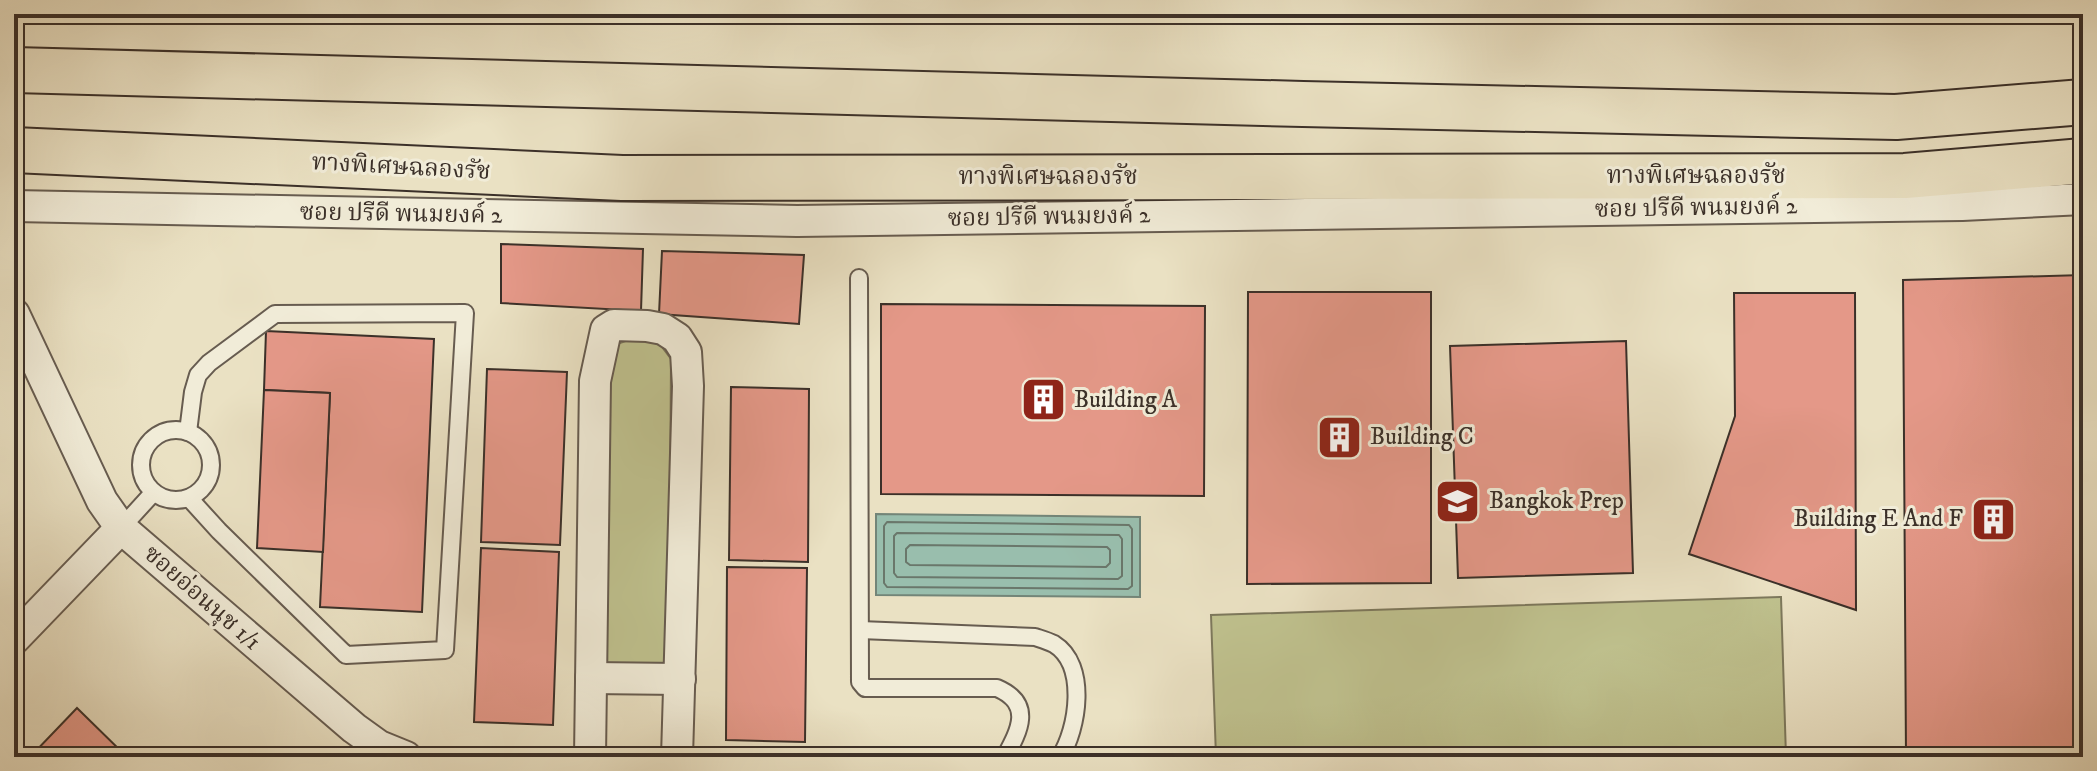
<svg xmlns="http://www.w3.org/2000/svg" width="2097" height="771" font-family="'IM FELL DW Pica','Noto Serif Thai',serif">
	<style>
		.green { fill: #bfc18e; stroke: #7d785c; stroke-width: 2 }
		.water { fill: #99bead; stroke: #738578; stroke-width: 2 }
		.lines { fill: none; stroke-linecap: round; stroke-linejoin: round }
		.shore { stroke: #6a776b; stroke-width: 2 }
		.building { fill: #e49888; stroke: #3b3029; stroke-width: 2 }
		.lane-casing { stroke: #675c50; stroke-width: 20 }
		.street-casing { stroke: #675c50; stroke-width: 34 }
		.highway-casing { stroke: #3b3029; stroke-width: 48 }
		.lane { stroke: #f1ecd8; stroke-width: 16 }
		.street { stroke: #f1ecd8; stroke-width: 30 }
		.highway { stroke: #eae1c3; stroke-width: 44 }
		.labels { text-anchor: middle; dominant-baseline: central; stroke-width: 6; stroke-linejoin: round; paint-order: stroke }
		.street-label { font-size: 24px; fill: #3b3029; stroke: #f1ecd8 }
		.poi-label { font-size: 24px; fill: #3b3029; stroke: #f1ecd8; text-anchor: start }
	</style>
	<rect width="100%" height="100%" fill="#eae1c3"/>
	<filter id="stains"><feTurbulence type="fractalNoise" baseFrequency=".0025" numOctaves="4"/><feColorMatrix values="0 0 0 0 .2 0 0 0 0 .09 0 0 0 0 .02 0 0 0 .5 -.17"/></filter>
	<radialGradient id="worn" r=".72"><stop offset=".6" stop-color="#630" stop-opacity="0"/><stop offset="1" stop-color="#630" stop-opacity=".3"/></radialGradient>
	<!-- green -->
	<g class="green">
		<path d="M637,337L656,339L671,359L669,667L601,671L608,359L617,344Z"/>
		<path d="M1781,597L1786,757H1216L1211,615Z"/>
	</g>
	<!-- water -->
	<path class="water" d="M876,514L1140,517V597L876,595Z"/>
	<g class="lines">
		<!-- shore -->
		<g class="shore">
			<path d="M887,522L1129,525L1132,529V586L1128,589L887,587L884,583V526Z"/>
			<path d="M897,533L1119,535L1122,539V576L1118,579L897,577L894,573V536Z"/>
			<path d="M910,545L1107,547L1110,550V563L1106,567L910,565L906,562V549Z"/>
		</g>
	</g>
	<!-- building -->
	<g class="building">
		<path d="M501,244L643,249L641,311L501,303Z"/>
		<path d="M662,251L804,255L799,324L659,314Z"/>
		<path d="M2083,275V757H1906L1903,280Z"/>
		<path d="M1248,292H1431V583L1247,584Z"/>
		<path d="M1734,293H1855L1856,610L1689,554L1735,416Z"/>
		<path d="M881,304L1205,306L1204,496L881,494Z"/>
		<path d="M266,331L434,339L422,612L320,607L330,393L264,390Z"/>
		<path d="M1626,341L1633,573L1458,578L1450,346Z"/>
		<path d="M487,369L567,372L560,545L481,542Z"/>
		<path d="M731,387L809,389L808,562L729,560Z"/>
		<path d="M264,390L330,393L323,552L257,548Z"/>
		<path d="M481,548L559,552L553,725L474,722Z"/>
		<path d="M727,567L807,568L805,742L726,740Z"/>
		<path d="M77,708L127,757H30Z"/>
	</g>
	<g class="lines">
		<defs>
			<g id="lane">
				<path d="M859,278L860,682L865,688H997C1034,704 1019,731 1005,757"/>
				<circle cx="176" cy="465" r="35"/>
				<path d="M188,432L193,392L198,375L209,363L275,314L465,313L445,650L346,655L219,531L189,498"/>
				<path d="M121,528L153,493"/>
				<path d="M860,630L1035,637C1041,639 1048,641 1054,644C1088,665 1078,729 1060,757"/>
			</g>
			<g id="street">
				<path d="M14,206L797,221L1962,205L2083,199"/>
				<path d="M14,314L102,501L121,528"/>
				<path d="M14,639L121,528L354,728L379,746L406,757"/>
				<path d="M591,678L680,679"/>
				<path d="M590,757L595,381L606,330L614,325L647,326L663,329L677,338L686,352L688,386L677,757"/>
			</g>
			<g id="highway">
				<path d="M14,70L1303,104L1896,117L2083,102"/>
				<path d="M14,150L622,178L1905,176L2083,161"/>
			</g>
		</defs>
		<!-- lane casing -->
		<use href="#lane" class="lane-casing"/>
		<!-- street casing -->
		<use href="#street" class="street-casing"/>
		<!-- highway casing -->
		<use href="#highway" class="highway-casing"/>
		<!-- lane -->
		<use href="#lane" class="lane"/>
		<!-- street -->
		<use href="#street" class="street"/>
		<!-- highway -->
		<use href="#highway" class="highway"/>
	</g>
	<!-- icons -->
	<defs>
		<symbol id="building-square" viewBox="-11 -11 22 22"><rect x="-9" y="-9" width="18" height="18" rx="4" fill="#8f2418" stroke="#f1ecd8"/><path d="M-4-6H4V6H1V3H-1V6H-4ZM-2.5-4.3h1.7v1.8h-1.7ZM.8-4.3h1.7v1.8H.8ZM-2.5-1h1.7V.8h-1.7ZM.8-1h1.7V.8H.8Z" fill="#fff"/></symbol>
		<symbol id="school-square" viewBox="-11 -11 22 22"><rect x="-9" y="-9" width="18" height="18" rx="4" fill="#8f2418" stroke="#f1ecd8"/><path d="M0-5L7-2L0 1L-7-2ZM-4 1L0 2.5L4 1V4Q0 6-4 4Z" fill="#fff"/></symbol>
	</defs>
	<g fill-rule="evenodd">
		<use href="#building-square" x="1018" y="374" width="51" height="51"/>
		<use href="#building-square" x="1314" y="412" width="51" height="51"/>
		<use href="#school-square" x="1432" y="476" width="51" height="51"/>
		<use href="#building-square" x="1968" y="494" width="51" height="51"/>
	</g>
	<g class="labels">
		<!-- street labels -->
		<g class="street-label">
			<text transform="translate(401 167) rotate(3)">ทางพิเศษฉลองรัช</text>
			<text x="1696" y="176">ทางพิเศษฉลองรัช</text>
			<text x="1048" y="177">ทางพิเศษฉลองรัช</text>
			<text transform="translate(1696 208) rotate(-1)">ซอย ปรีดี พนมยงค์ 2</text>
			<text transform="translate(401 214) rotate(1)">ซอย ปรีดี พนมยงค์ 2</text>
			<text transform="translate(1049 217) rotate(-1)">ซอย ปรีดี พนมยงค์ 2</text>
			<text transform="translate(202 598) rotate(41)">ซอยอ่อนนุช 1/1</text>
		</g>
		<!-- poi labels -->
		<g class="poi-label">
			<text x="1074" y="400">Building A</text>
			<text x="1370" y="437">Building C</text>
			<text x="1489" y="501">Bangkok Prep</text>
			<text x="1963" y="519" text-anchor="end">Building E And F</text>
		</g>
	</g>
	<!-- margin -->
	<rect width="2097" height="771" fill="none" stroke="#eae1c3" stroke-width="48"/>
	<rect x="16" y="16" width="2065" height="739" fill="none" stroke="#3b3029" stroke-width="4"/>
	<rect x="24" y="24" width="2049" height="723" fill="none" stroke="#3b3029" stroke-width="2"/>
	<rect width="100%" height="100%" filter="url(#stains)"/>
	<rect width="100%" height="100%" fill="url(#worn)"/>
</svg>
